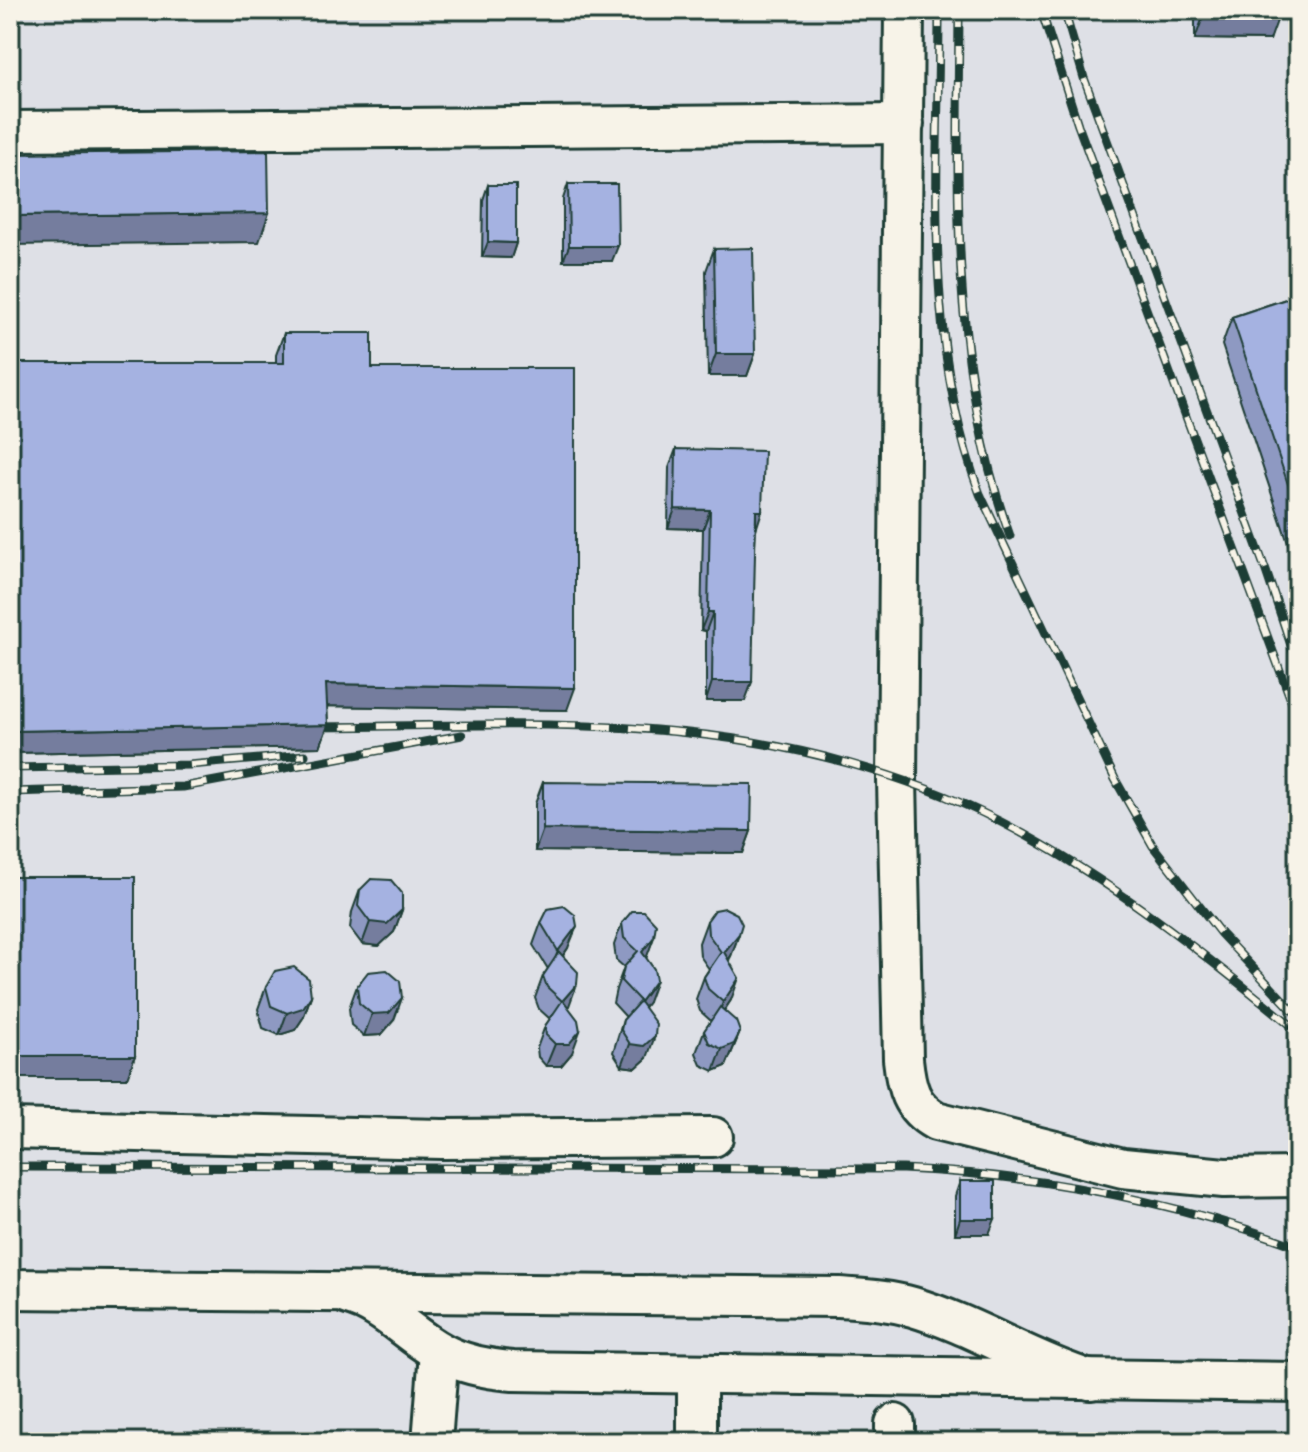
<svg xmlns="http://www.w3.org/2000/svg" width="1308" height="1452" font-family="'Gochi Hand',sans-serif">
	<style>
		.built { fill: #dee0e6 }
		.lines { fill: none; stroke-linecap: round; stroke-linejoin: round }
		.minor-casing { stroke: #1f3d34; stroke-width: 44 }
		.minor { stroke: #f7f3e8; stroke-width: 38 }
		.rail-casing { stroke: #1f3d34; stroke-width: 9 }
		.rail { stroke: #f7f3e8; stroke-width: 6; stroke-dasharray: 18; stroke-linecap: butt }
		.wall { fill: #8e99c2; stroke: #1f3d34; stroke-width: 2 }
		.shaded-wall { fill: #747d9e; stroke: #1f3d34; stroke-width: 2 }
		.building { fill: #a5b2e1; stroke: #1f3d34; stroke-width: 2 }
	</style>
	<rect width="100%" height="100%" fill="#f7f3e8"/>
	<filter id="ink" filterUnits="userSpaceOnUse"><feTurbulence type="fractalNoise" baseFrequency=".0125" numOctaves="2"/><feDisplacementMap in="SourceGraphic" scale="16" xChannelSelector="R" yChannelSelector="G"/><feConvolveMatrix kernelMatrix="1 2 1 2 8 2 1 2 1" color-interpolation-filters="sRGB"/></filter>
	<g filter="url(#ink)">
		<!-- built -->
		<rect class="built" x="10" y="10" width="1288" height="1432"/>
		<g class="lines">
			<defs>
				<g id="minor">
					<path d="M904,10L897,780L903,1059C906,1087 910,1107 936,1121L1123,1168L1224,1178L1298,1177"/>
					<path d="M10,131L904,124"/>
					<path d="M10,1129L442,1139L713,1137"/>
					<path d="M10,1289L839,1297C865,1299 888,1300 913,1307C974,1325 1029,1361 1090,1380"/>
					<path d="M348,1295C385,1305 408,1335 442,1353C464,1365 488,1369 513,1371L1298,1382"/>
					<path d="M697,1374V1442"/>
					<path d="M895,1424V1442"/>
					<path d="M432,1442L439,1352"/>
				</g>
			</defs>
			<!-- minor casing -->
			<use href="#minor" class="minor-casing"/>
			<!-- minor -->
			<use href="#minor" class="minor"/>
			<defs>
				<g id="rail">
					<path d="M939,10C939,171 922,341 980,494L1115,779L1153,846L1221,934L1298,1016"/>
					<path d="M959,10C958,187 949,367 1010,536"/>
					<path d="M1041,10L1078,125L1298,719"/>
					<path d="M1064,10L1084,78L1266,571L1298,666"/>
					<path d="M1289,10L1298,98"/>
					<path d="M306,727C432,727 562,719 688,733C794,744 906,773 1001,822C1108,877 1206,955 1298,1031"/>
					<path d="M10,768L189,765L305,755"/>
					<path d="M10,792L183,787L462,735"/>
					<path d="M10,1167L903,1169C1038,1175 1171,1200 1298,1247"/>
				</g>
			</defs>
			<!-- rail casing -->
			<use href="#rail" class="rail-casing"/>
			<!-- rail -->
			<use href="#rail" class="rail"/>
		</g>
		<!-- wall -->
		<g class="wall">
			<path d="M1195,10H1278L1270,40L1195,39Z"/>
			<path d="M568,184L612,261H563V199Z"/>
			<path d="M488,185L516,243L511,258L482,257L483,200Z"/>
			<path d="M714,249L755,354L747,376H708L706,271Z"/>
			<path d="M1298,295V570H1297L1222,345L1232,317Z"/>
			<path d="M284,333L372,368L567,710L327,706L328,725L320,747L10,753V363H276V355Z"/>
			<path d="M676,449L756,529L745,701H706V631L701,630L703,529L668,528L669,468Z"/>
			<path d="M543,782L751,831L743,853L535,851V804Z"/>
			<path d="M360,890L402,910L394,932L379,946L362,944L350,928L352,912Z"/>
			<path d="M707,921L739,934L731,956L729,960L731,1000L724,1011L740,1032L726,1066L714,1071L701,1065L696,1053L704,1031L711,1021L700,1011L696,999L704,977L709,969L700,956L699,943Z"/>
			<path d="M541,923L568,948L563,956L572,1053L561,1066H546L538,1057L537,1048L545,1026L550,1019L539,1009L535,998L543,976L548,969L533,945Z"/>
			<path d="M622,923L654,937L646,958L648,1002L644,1007L647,1058L636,1068L622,1066L613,1052L623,1020L626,1017L613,1003L616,989L624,967L616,960L614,945Z"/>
			<path d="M357,986L394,1020L381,1035L364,1036L351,1025L349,1008Z"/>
			<path d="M266,987L311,996L303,1018L295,1030L279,1035L263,1028L258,1009Z"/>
			<path d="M960,1181L989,1234H955V1196Z"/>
		</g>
		<!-- shaded-wall -->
		<g class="shaded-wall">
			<path d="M1203,17L1278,18L1270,40L1195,39Z"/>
			<path d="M269,213L259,242L10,245V216Z"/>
			<path d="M488,242L516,243L511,258L482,257Z"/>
			<path d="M569,246H618L612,261H563Z"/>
			<path d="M716,354H755L747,376H708Z"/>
			<path d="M675,509L710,510L703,529L668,528Z"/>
			<path d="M756,511H762L756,530Z"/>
			<path d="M708,612H713L706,631L701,630Z"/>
			<path d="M712,682H752L745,701H706Z"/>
			<path d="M326,684L575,688L567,710L318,706Z"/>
			<path d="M328,725L320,747L10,753V731Z"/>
			<path d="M543,829L751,831L743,853L535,851Z"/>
			<path d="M402,910L394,932L379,946L362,944L370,922Z"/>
			<path d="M577,926L568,948L550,973L558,951Z"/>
			<path d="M739,934L731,956L716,974L724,952Z"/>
			<path d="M654,937L646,959L642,952Z"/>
			<path d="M739,978L731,1000L715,1024L723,1002Z"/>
			<path d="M656,980L648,1002L632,1024L640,1002Z"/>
			<path d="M577,984L569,1006L555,1022L563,1000Z"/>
			<path d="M311,996L303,1018L295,1030L279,1035L287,1013Z"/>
			<path d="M402,998L394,1020L381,1035L364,1036L372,1014Z"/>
			<path d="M580,1031L572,1053L561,1066H546L555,1044Z"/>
			<path d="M740,1032L726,1066L714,1071L722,1049Z"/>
			<path d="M655,1036L647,1058L636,1068L622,1066L630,1044Z"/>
			<path d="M10,1056H135L127,1078H10Z"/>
			<path d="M960,1219H995L989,1234H955Z"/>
		</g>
		<!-- building -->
		<g class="building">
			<path d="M1203,10H1278V18L1203,17Z"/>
			<path d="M268,151L269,213L10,216V154Z"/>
			<path d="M568,184H617L618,246H569Z"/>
			<path d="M488,185H516V243L488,242Z"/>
			<path d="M753,248L755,354H716L714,249Z"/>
			<path d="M1298,295V514L1232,317Z"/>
			<path d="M284,333H372V368H575V688L326,684L328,725L10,731V363H284Z"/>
			<path d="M676,449L764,451L762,511H756L752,682H712L713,612H708L710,510L675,509Z"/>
			<path d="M543,782L752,784L751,831L543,829Z"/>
			<rect x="10" y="877" width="125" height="179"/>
			<path d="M371,879L391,880L402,893V910L387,924L370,922L358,906L360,890Z"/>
			<path d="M564,906L575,915L577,926L558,951L541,923L548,909Z"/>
			<path d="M725,908L737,914L742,924L739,934L724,952L739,978L723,1002L708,989L704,977L721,952L708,934L707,921L715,910Z"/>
			<path d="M632,911H644L656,924L654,937L642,952L654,969L656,980L640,1002L656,1024L655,1036L644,1046L630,1044L621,1030L623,1020L640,1001L621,981L624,967L638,951L624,938L622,923Z"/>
			<path d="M559,952L578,972L577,984L563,1000L578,1020L580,1031L569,1044H555L546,1035L545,1026L562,1001L547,987L543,976Z"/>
			<path d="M294,967L309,979L311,996L303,1008L287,1013L271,1006L266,987L275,971Z"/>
			<path d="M387,970L400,981L402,998L389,1013L372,1014L359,1003L357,986L368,972Z"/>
			<path d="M720,1007L736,1021L740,1032L734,1044L722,1049L709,1043L704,1031Z"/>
			<rect x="960" y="1181" width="35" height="38"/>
		</g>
	</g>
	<!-- margin -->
	<rect width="1308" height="1452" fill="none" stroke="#f7f3e8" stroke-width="40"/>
	<rect x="20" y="20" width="1268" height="1412" fill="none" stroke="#1f3d34" stroke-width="3" filter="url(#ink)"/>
</svg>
